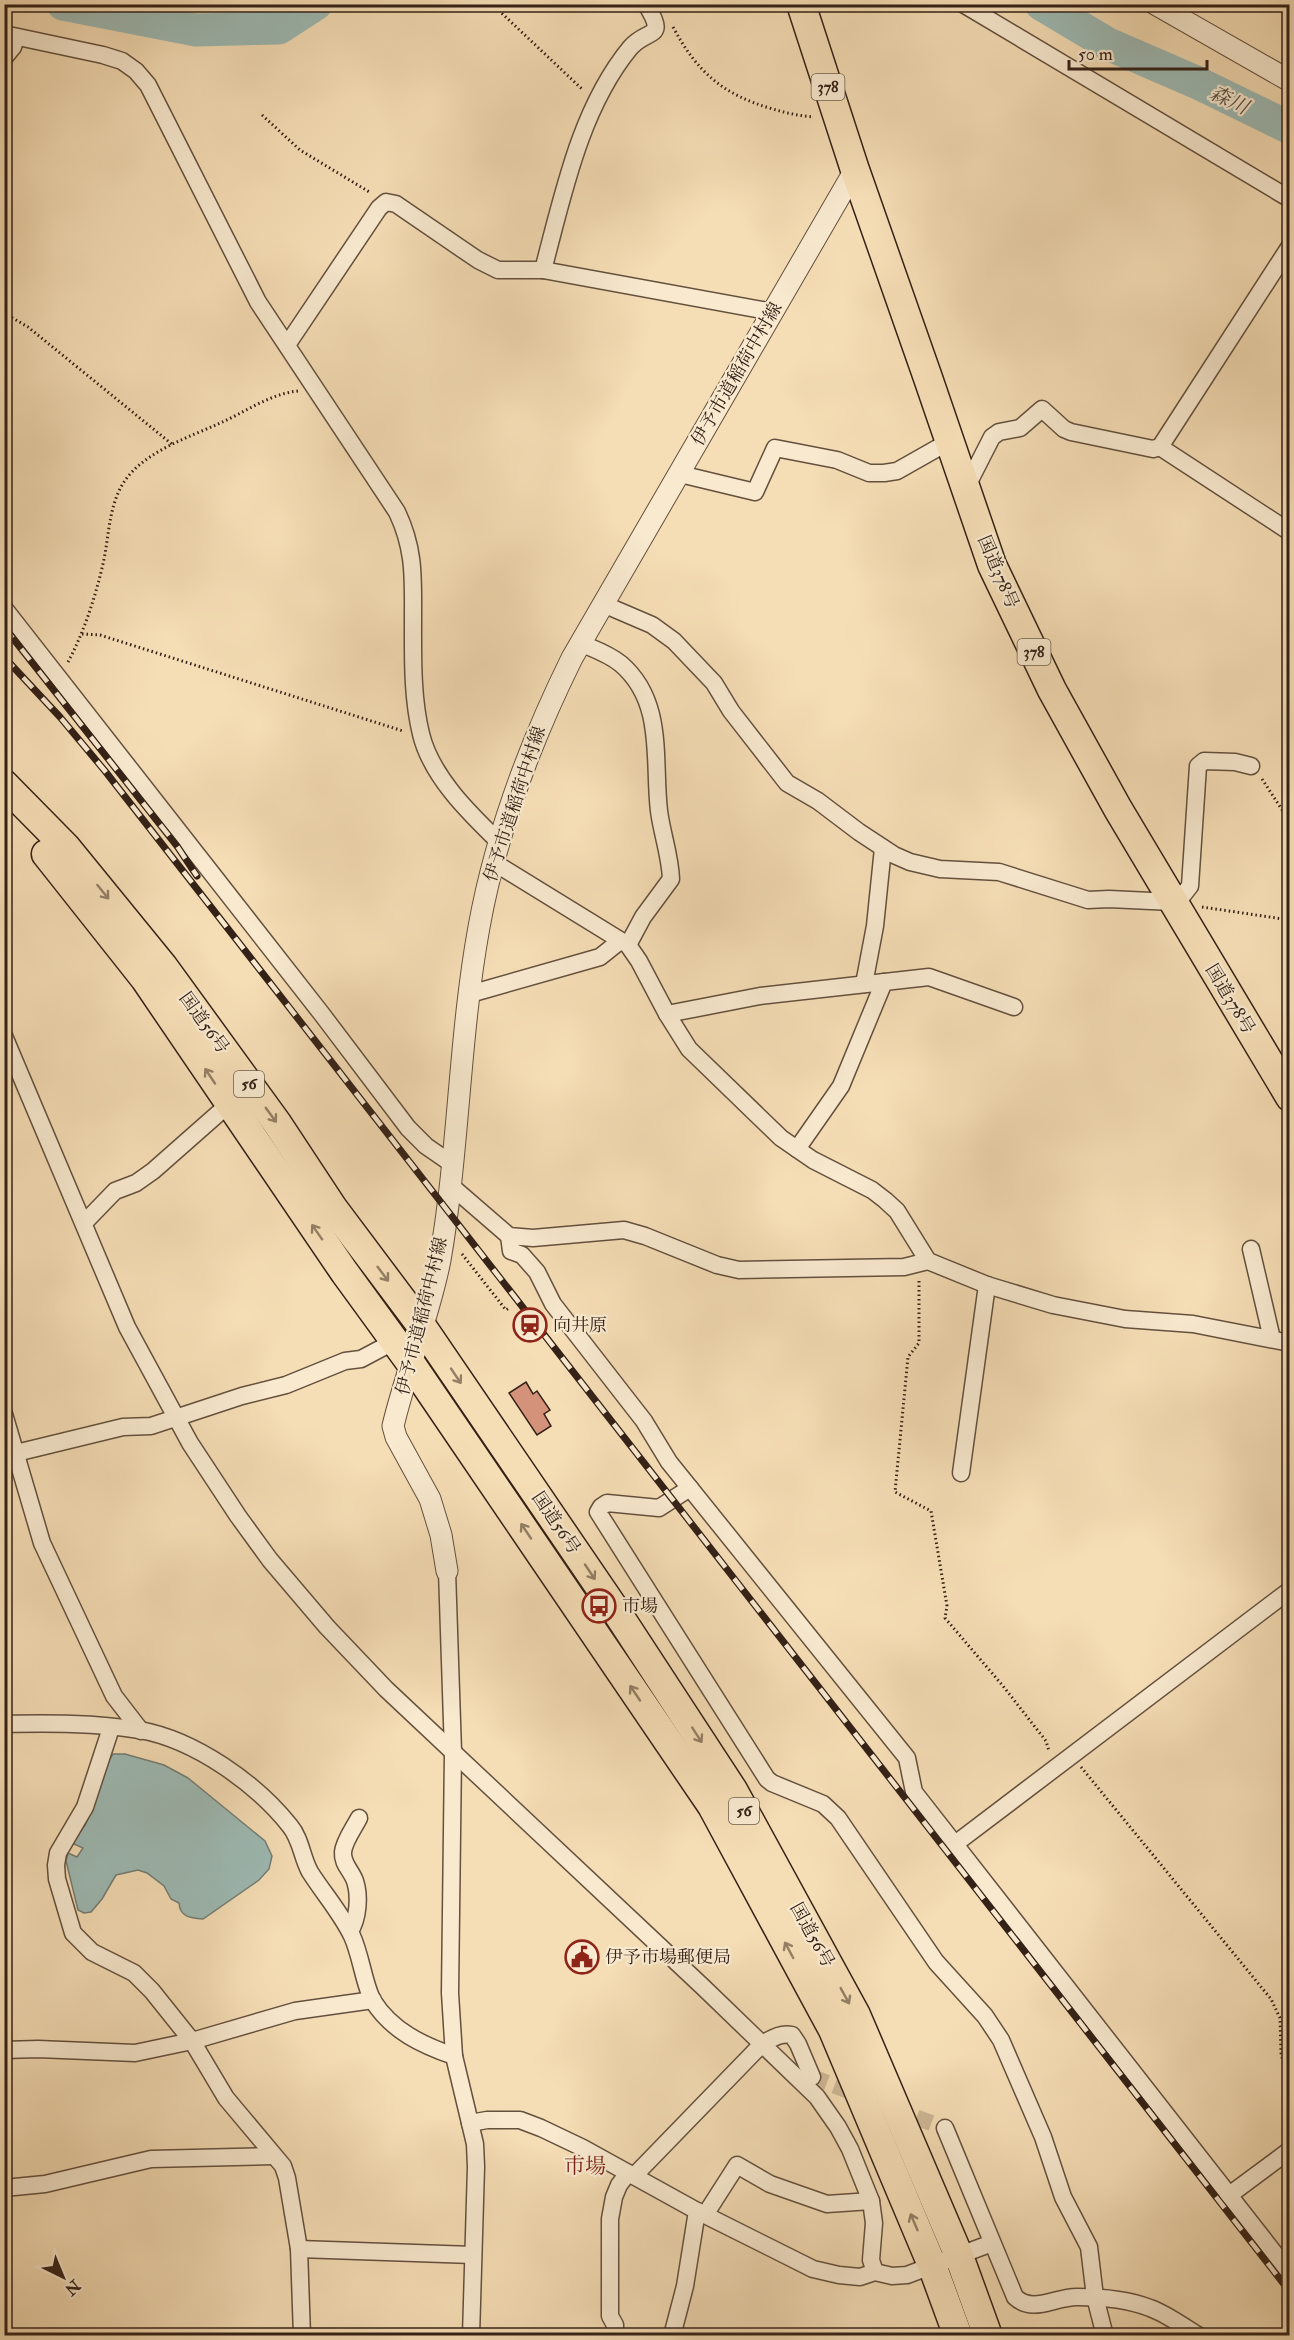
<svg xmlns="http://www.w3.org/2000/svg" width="1294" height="2340" font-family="'IM FELL Double Pica','Noto Serif JP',serif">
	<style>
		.water { fill: #9dbab4; stroke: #737d75; stroke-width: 1.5 }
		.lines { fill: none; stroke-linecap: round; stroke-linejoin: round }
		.river { stroke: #9dbab4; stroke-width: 33 }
		.building { fill: #d4927b; stroke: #342117; stroke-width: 1.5 }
		.minor-tunnel { stroke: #ceb795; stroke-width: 16; stroke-dasharray: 16 8; stroke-linecap: butt }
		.minor-casing { stroke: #64503e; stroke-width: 19 }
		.tertiary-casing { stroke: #64503e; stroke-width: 23 }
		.trunk-casing { stroke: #342117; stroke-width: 31 }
		.path { stroke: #342117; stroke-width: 3; stroke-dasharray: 1.5 3; stroke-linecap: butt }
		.minor { stroke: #f8e9cf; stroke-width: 16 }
		.tertiary { stroke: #f8e9cf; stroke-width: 21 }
		.trunk { stroke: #f5ddb5; stroke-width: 28 }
		.rail-casing { stroke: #342117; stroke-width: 7 }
		.rail { stroke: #f8e9cf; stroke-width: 4.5; stroke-dasharray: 14; stroke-linecap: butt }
		.oneway { stroke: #947f66 }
		.labels { text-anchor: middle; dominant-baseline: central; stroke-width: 4.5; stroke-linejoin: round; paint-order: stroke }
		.shield { fill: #f8e9cf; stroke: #6f5d4e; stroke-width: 1.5 }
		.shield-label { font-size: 16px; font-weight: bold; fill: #342117 }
		.street-label { font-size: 18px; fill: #342117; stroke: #f8e9cf }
		.poi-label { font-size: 18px; fill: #342117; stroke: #f8e9cf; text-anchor: start }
		.water-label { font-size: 20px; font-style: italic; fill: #544f46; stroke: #f8e9cf }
		.quarter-label { font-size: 21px; fill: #7a1f14; stroke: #f8e9cf }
	</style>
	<rect width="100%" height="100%" fill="#f5ddb5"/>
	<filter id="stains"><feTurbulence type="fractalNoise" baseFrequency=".00333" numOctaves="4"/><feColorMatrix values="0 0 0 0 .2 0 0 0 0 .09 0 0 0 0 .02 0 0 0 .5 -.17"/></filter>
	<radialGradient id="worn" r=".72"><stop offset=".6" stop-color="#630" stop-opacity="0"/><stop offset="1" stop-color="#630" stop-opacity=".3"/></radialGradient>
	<!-- water -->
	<path class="water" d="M113,1754H125L164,1765L188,1778L265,1841L272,1856L269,1869L259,1880L203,1919C190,1918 180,1917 179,1903L171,1899L164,1886L147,1873L138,1870L116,1875L102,1899L91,1912L84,1913L78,1910L66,1861L68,1853L77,1857L83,1848L72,1843L85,1825L94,1806L102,1771Z"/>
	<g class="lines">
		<!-- river -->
		<g class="river">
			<path d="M63,4L196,30L279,28L316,4"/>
			<path d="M1041,4L1108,44L1198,83L1290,128"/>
		</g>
	</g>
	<!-- building -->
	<path class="building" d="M526,1382L533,1394L537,1391L550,1410L544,1414L551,1426L537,1435L509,1393Z"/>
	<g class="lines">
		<!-- minor-tunnel -->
		<g class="minor-tunnel">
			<path d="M812,2077L862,2096"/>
			<path d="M894,2109L945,2128"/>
		</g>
		<defs>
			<g id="minor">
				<path d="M963,4L1290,199"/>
				<path d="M4,34L103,55L122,61L136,71L148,85L258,302L397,512C415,550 413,578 413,620C413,658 412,697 421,734C431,776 469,813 499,842"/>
				<path d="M4,58L13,47L16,37"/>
				<path d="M1290,246L1160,447L1290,532"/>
				<path d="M543,270C563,195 580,109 630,48C648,27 668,41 646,4"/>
				<path d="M287,345L379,208L386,202L396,204L478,260L498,270H543L773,312"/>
				<path d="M680,474L755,492L775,448L837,460L869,473H884L897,471L950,441"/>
				<path d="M966,488L992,437L999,432L1020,428L1042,409L1064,429L1071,432L1153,449L1160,447"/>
				<path d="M603,604L652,625L674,641L714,683L731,711L787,783L818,801L859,832L894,855L910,862L940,869L999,872L1088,900L1109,899L1172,902L1183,895L1190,886L1198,766L1204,761L1235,762L1251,766"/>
				<path d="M4,608L321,1013L408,1128L426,1146L452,1164"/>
				<path d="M580,643C594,649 609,654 621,664C665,702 653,760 659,811C662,834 670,855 671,879L643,917L628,945"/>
				<path d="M493,862L628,945L639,961L667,1014L689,1049L781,1138L813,1160L872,1190L885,1200L897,1211L928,1261L987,1285L1053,1305L1125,1319L1193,1324L1290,1343"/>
				<path d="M864,984L875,926L883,848"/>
				<path d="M470,994L600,957L620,941"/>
				<path d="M667,1014L760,996L929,977L1014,1007"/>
				<path d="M4,1036L127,1327L190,1443L238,1516L270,1560L327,1627L386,1689L703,1987L817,2097L838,2127L850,2149L871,2201L874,2223L871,2260L875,2272L892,2276L907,2275L992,2243"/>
				<path d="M797,1149L841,1086L884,982"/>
				<path d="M450,1185L509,1236L533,1238L624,1230L645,1236L717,1265L739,1270L904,1267L928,1261"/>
				<path d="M84,1223L115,1191L136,1183L153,1171L229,1104"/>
				<path d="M509,1236L511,1251L522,1255L537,1272L553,1304L644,1421L669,1462L907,1758L914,1792L1290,2273"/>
				<path d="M1251,1249L1272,1339"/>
				<path d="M4,1414L42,1543L114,1696L141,1731"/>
				<path d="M16,1453L123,1427L151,1426L242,1396L286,1385L345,1361L361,1359L395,1341"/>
				<path d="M961,1473L987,1285"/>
				<path d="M690,1488L659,1508L607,1503L601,1507L598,1512L767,1779L772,1783L823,1804L838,1818L936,1962L985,2016L1001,2040L1043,2137L1063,2197L1089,2247L1095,2297L1105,2336"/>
				<path d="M447,1571L453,1752L450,1993L454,2056L475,2144L476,2167L471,2336"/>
				<path d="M4,1724C50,1723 95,1723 140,1730C195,1740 256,1783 290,1826C301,1839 302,1858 310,1872C324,1894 341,1913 352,1936C361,1955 364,1985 373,2001C392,2031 422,2045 454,2056"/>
				<path d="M111,1728L85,1807L58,1853L56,1865L57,1879L73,1933L92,1952L134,1973L152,1991L192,2041L226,2098L283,2166L287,2178L299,2249L302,2336"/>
				<path d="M955,1844L1290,1590"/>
				<path d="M350,1931C358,1919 360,1896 355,1881C351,1870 342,1864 343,1852C344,1841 354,1828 359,1818"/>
				<path d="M4,2050L38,2049L135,2053L192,2041L295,2011L373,2000"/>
				<path d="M470,2123L487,2120H520L541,2128L583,2148L697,2211L813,2269L839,2275L860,2277L875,2272"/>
				<path d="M945,2128L1015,2297C1033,2314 1054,2297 1077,2297C1101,2297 1127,2299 1150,2308C1167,2314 1184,2327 1199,2336"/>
				<path d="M634,2176L762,2044C773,2038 780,2033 792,2035L798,2044L812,2077"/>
				<path d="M4,2188L45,2184L151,2159L274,2156"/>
				<path d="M1228,2196L1290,2150"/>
				<path d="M705,2215L737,2165L770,2184L827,2204L871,2201"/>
				<path d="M299,2249L473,2255"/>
				<path d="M615,2336V2325L610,2316V2219L614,2197L619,2185L628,2173"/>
				<path d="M672,2336L685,2286L697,2211"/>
			</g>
			<g id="tertiary">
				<path d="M1155,4L1290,81"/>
				<path d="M447,1571L441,1535L430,1499L396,1437L393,1426C406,1371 429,1317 440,1260C459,1150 459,1037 479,927C496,833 530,743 572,658L855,170"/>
			</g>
			<g id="trunk">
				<path d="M801,4L855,170L928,378L992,565L1052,690L1118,809L1290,1097"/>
				<path d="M4,784L66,847L163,966L277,1123L333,1208L423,1328L616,1611L733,1790L856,2015L959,2256L988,2336"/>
				<path d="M46,854L145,979L345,1273L412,1365L712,1806L833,2030L932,2265L958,2336"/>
			</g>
		</defs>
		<!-- minor casing -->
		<use href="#minor" class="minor-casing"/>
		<!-- tertiary casing -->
		<use href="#tertiary" class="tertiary-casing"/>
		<!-- trunk casing -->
		<use href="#trunk" class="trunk-casing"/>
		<!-- path -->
		<g class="path">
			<path d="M492,4L583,90"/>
			<path d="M673,27C697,72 723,95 773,109C786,113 800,116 814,117"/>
			<path d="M262,115L300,150L371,193"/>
			<path d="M4,313L28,327L173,445"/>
			<path d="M82,634L100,635L403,731"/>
			<path d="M68,662C84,632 95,598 103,564C110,533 108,498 131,473C153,449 189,437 218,424C244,413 269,394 298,391"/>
			<path d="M1262,779L1290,822"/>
			<path d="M1202,907L1290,920"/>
			<path d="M462,1254L506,1310L509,1308"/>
			<path d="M919,1281V1343L908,1357L895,1492L931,1511L947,1606L945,1618L1003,1686L1046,1741L1049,1751"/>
			<path d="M1081,1767L1271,1999L1280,2018L1281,2053L1290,2090"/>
			<path d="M1287,2134L1290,2117"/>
		</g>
		<!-- minor -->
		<use href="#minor" class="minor"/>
		<!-- tertiary -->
		<use href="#tertiary" class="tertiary"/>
		<!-- trunk -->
		<use href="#trunk" class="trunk"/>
		<defs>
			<g id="rail">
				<path d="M4,627L177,846L197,876"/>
				<path d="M4,657L60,717L105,771L1290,2292"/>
			</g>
		</defs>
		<!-- rail casing -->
		<use href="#rail" class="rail-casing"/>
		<!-- rail -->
		<use href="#rail" class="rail"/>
	</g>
	<!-- one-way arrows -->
	<defs><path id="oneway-shaft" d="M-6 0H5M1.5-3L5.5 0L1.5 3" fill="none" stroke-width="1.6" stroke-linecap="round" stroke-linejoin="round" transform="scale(1.5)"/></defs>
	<g class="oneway">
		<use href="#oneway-shaft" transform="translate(103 892) rotate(51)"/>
		<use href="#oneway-shaft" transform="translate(210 1076) rotate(-124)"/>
		<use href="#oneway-shaft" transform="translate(271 1115) rotate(54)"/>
		<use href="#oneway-shaft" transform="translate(317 1232) rotate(-125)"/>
		<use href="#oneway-shaft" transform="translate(383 1274) rotate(53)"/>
		<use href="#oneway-shaft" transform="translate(456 1376) rotate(56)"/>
		<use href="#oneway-shaft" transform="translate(526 1531) rotate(-124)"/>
		<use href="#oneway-shaft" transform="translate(590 1572) rotate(56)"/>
		<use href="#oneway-shaft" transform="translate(635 1693) rotate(-124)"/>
		<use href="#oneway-shaft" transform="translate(697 1735) rotate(57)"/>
		<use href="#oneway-shaft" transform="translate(789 1950) rotate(-118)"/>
		<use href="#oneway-shaft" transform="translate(845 1996) rotate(61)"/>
		<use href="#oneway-shaft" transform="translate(914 2222) rotate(-113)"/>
	</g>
	<!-- icons -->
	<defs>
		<symbol id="station-ring" viewBox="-11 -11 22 22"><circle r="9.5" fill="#f8e9cf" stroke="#8f2418" stroke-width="1.5"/><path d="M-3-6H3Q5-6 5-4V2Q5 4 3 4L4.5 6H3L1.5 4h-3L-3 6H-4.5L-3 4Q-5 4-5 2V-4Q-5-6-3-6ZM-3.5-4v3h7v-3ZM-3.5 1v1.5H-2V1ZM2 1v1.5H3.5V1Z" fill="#8f2418"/></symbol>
		<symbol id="bus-ring" viewBox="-11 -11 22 22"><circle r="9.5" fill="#f8e9cf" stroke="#8f2418" stroke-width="1.5"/><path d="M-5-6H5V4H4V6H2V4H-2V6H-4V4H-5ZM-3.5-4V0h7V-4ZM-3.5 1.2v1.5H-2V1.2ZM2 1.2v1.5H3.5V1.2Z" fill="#8f2418"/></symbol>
		<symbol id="civic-ring" viewBox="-11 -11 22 22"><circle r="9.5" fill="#f8e9cf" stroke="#8f2418" stroke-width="1.5"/><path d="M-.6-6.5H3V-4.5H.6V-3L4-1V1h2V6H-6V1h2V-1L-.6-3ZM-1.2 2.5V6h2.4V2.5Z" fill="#8f2418"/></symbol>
	</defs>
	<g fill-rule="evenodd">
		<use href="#station-ring" x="511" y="1306" width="38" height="38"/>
		<use href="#bus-ring" x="580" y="1587" width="38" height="38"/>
		<use href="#civic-ring" x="563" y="1938" width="38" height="38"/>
	</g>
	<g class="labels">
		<!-- shield labels -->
		<g class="shield">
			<rect x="811.5" y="74" width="33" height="26" rx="4.5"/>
			<rect x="1017.5" y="639" width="33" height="26" rx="4.5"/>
			<rect x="234" y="1071" width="30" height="26" rx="4.5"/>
			<rect x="729" y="1798" width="30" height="26" rx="4.5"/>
		</g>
		<g class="shield-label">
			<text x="828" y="87">378</text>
			<text x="1034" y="652">378</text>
			<text x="249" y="1084">56</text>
			<text x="744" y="1811">56</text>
		</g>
		<!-- street labels -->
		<g class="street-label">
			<text transform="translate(737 374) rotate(-60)">伊予市道稲荷中村線</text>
			<text transform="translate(998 572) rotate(67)">国道378号</text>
			<text transform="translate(515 804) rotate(-72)">伊予市道稲荷中村線</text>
			<text transform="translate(1230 999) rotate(59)">国道378号</text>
			<text transform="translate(204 1023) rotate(54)">国道56号</text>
			<text transform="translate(422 1316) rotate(-76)">伊予市道稲荷中村線</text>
			<text transform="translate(556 1523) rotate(56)">国道56号</text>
			<text transform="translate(812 1935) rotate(61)">国道56号</text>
		</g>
		<!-- poi labels -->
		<g class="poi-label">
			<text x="553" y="1325">向井原</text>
			<text x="622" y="1606">市場</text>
			<text x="605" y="1957">伊予市場郵便局</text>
		</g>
		<!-- water labels -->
		<g class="water-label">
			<text transform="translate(1229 100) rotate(25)">森川</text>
		</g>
		<!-- quarter labels -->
		<g class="quarter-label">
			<text x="585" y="2166">市場</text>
		</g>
	</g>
	<!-- margin -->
	<rect width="1294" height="2340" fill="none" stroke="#f5ddb5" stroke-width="24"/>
	<rect x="6" y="6" width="1282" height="2328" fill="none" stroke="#342117" stroke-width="3"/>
	<rect x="12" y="12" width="1270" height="2316" fill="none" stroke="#342117" stroke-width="1.5"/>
	<!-- north arrow -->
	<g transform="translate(63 2277) rotate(137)" stroke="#f8e9cf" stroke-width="4.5" paint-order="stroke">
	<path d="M0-4.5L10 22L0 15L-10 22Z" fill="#342117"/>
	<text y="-9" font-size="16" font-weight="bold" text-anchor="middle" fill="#342117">N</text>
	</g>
	<!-- scale -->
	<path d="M1069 60v9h138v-9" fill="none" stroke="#342117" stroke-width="3"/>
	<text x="1078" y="60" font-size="18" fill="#342117" stroke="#f8e9cf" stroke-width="4.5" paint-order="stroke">50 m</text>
	<rect width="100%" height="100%" filter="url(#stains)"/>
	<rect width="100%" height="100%" fill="url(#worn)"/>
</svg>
